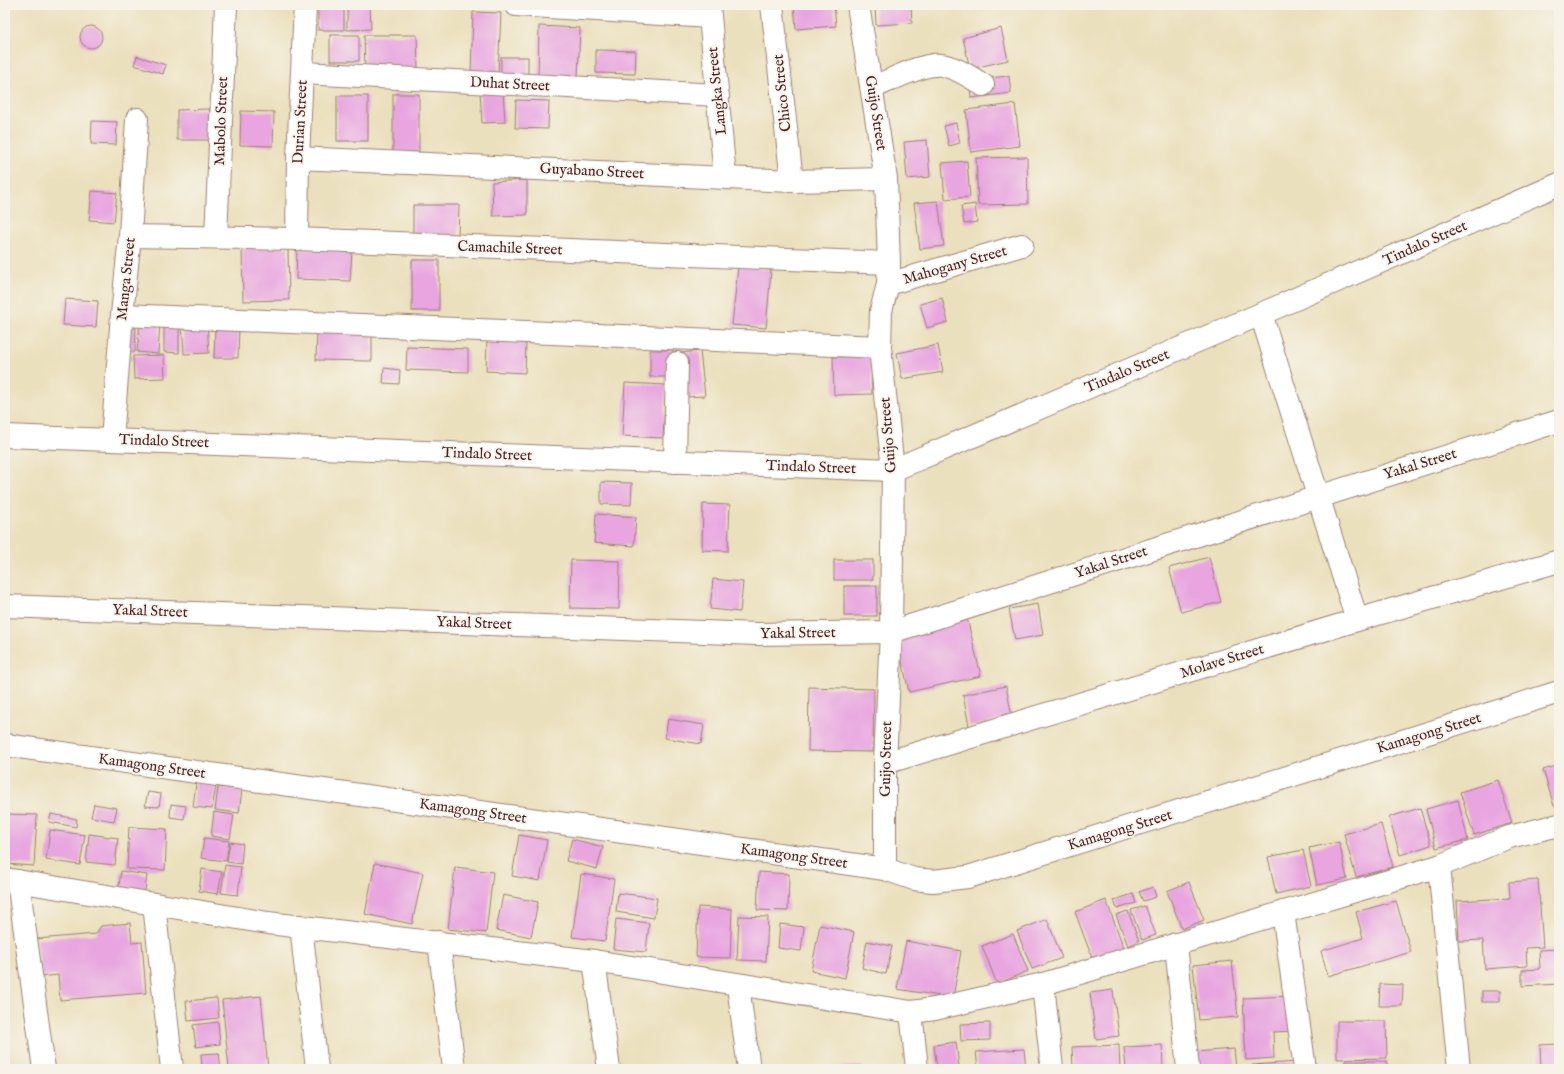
<svg xmlns="http://www.w3.org/2000/svg" width="1564" height="1074" font-family="'IM FELL English',serif">
	<style>
		.building { fill: #e8a5e0 }
		.lines { fill: none; stroke-linecap: round; stroke-linejoin: round }
		.minor-casing { stroke: #9a8074; stroke-width: 24 }
		.minor { stroke: #fff; stroke-width: 22 }
		.labels { text-anchor: middle; dominant-baseline: central; stroke-width: 3.5; stroke-linejoin: round; paint-order: stroke }
		.street-label { font-size: 15px; fill: #4a1f2b; stroke: #f7f3e8 }
	</style>
	<rect width="100%" height="100%" fill="#f7f3e8"/>
	<filter id="ink" filterUnits="userSpaceOnUse"><feTurbulence type="fractalNoise" baseFrequency=".025" numOctaves="2"/><feDisplacementMap in="SourceGraphic" scale="8" xChannelSelector="R" yChannelSelector="G"/><feConvolveMatrix kernelMatrix="1 2 1 2 8 2 1 2 1" color-interpolation-filters="sRGB"/></filter>
	<filter id="wash" filterUnits="userSpaceOnUse"><feTurbulence type="fractalNoise" baseFrequency=".012" numOctaves="4" result="noise"/><feDisplacementMap in="SourceGraphic" scale="16" xChannelSelector="R" yChannelSelector="G"/><feGaussianBlur stdDeviation="0.9" result="paint"/><feColorMatrix in="noise" values="0 0 0 0 0 0 0 0 0 0 0 0 0 0 0 0 0 1.4 0 .05"/><feComposite in="paint" operator="in"/></filter>
	<g filter="url(#wash)">
		<rect width="100%" height="100%" fill="#ebe0bd"/>
		<g id="blocks">
			<!-- building -->
			<g class="building">
				<rect x="318" y="5" width="26" height="25"/>
				<path d="M347,5H370L371,29L347,30Z"/>
				<path d="M794,5H834L836,26L796,29Z"/>
				<path d="M875,5H911L912,23L876,25Z"/>
				<path d="M473,12L501,13L498,74L471,73Z"/>
				<path d="M539,26L580,28L578,77L538,76Z"/>
				<circle cx="91" cy="37" r="11"/>
				<path d="M1001,28L1008,60L970,69L963,38Z"/>
				<rect x="330" y="35" width="29" height="26"/>
				<path d="M364,35H417L418,70L365,71Z"/>
				<path d="M596,50L636,51L635,74L596,73Z"/>
				<path d="M137,56L166,65L163,74L134,65Z"/>
				<rect x="501" y="57" width="27" height="21"/>
				<path d="M1009,76L1011,93L971,98L969,80Z"/>
				<path d="M503,90L505,122L482,123L480,91Z"/>
				<rect x="393" y="94" width="26" height="58"/>
				<rect x="337" y="96" width="31" height="45"/>
				<path d="M516,100L549,101L548,129L515,128Z"/>
				<path d="M1015,104L1020,146L971,152L966,110Z"/>
				<path d="M210,109V140H177V110Z"/>
				<path d="M241,111L274,112L273,146L240,145Z"/>
				<path d="M92,121L117,122L116,145L91,144Z"/>
				<path d="M956,123L960,143L949,146L944,126Z"/>
				<path d="M927,140L930,177L907,179L904,142Z"/>
				<path d="M1027,157L1028,204L978,205L976,158Z"/>
				<path d="M967,161L970,197L945,199L942,163Z"/>
				<path d="M527,180V215L493,216L492,182Z"/>
				<path d="M92,191L117,193L114,222L89,220Z"/>
				<path d="M938,201L944,246L920,249L914,203Z"/>
				<path d="M975,204L977,222L964,224L961,206Z"/>
				<path d="M413,205H459L458,236H413Z"/>
				<path d="M288,247L289,300L243,301L242,248Z"/>
				<path d="M297,249L352,251L350,281L296,279Z"/>
				<rect x="412" y="260" width="27" height="51"/>
				<path d="M738,267L771,270L766,328L732,325Z"/>
				<path d="M942,298L948,322L927,328L920,304Z"/>
				<path d="M65,299L98,301L96,327L63,325Z"/>
				<path d="M164,320H179V353L164,352Z"/>
				<path d="M207,321L209,353L184,354L182,323Z"/>
				<path d="M140,322L160,323L158,354L137,352Z"/>
				<path d="M215,326L239,327L238,358H214Z"/>
				<path d="M123,328H136L135,352H122Z"/>
				<path d="M317,331L372,332V361L316,360Z"/>
				<path d="M487,341L526,343L525,373L486,371Z"/>
				<path d="M938,345L943,372L902,379L897,353Z"/>
				<path d="M407,347L468,349V372L406,370Z"/>
				<rect x="650" y="350" width="23" height="27"/>
				<path d="M700,351L705,396L685,397L681,353Z"/>
				<path d="M164,355L165,378L134,379L133,356Z"/>
				<path d="M871,356L872,394L834,395L833,357Z"/>
				<path d="M384,368L400,370L399,384L383,383Z"/>
				<path d="M625,383L666,385L663,438L622,436Z"/>
				<path d="M601,482L632,483L631,505L601,504Z"/>
				<path d="M703,504L730,505L728,551L702,550Z"/>
				<path d="M596,514L636,517L634,546L594,543Z"/>
				<path d="M1209,557L1221,602L1181,612L1169,568Z"/>
				<path d="M571,560L620,561L619,609L570,608Z"/>
				<rect x="834" y="560" width="39" height="20"/>
				<path d="M713,579L743,582L740,612L710,609Z"/>
				<rect x="844" y="586" width="33" height="30"/>
				<path d="M1038,604L1043,635L1015,640L1009,609Z"/>
				<path d="M967,618L981,676L909,692L896,635Z"/>
				<path d="M1006,686L1012,717L969,726L963,695Z"/>
				<path d="M809,687L874,689L873,752L808,751Z"/>
				<path d="M668,719L704,725L701,744L665,738Z"/>
				<path d="M1559,765V804L1554,806L1543,770Z"/>
				<path d="M1498,780L1512,823L1474,835L1460,792Z"/>
				<path d="M196,783L216,786L212,809L193,807Z"/>
				<path d="M218,787L242,789L239,813L215,810Z"/>
				<path d="M148,792L161,794L159,807L145,806Z"/>
				<path d="M1458,800L1468,840L1436,848L1426,809Z"/>
				<path d="M94,804L117,808L114,821L91,817Z"/>
				<path d="M171,804L186,806L184,819L170,817Z"/>
				<path d="M1420,808L1431,845L1400,855L1389,817Z"/>
				<path d="M214,812L234,815L230,839L211,836Z"/>
				<path d="M5,814L37,815L34,866L5,864Z"/>
				<path d="M51,814L77,819L76,827L49,822Z"/>
				<path d="M1381,824L1393,867L1356,877L1344,834Z"/>
				<path d="M129,827L167,829L165,870L127,869Z"/>
				<path d="M50,830L85,835L80,865L46,860Z"/>
				<path d="M89,834L118,838L115,865L86,862Z"/>
				<path d="M519,835L547,840L540,881L512,876Z"/>
				<path d="M204,838L229,841L226,861L201,858Z"/>
				<path d="M572,839L603,847L597,869L566,861Z"/>
				<path d="M230,842L243,844L241,864L227,862Z"/>
				<path d="M1339,842L1347,879L1317,885L1309,848Z"/>
				<path d="M1303,850L1311,886L1276,894L1268,857Z"/>
				<path d="M375,863L423,873L412,924L365,914Z"/>
				<path d="M225,865L241,867L238,895L221,893Z"/>
				<path d="M455,867L493,872L486,933L448,929Z"/>
				<path d="M202,869L222,872L218,894L199,891Z"/>
				<path d="M121,871L147,875L144,898L118,893Z"/>
				<path d="M759,872L789,874L788,911L757,910Z"/>
				<path d="M581,874L614,879L605,941L572,937Z"/>
				<path d="M1538,880L1543,947L1526,948L1527,966L1485,969L1483,940L1459,941L1457,901L1510,898L1509,882Z"/>
				<path d="M1189,882L1204,920L1182,929L1167,891Z"/>
				<path d="M1153,887L1156,897L1143,901L1139,892Z"/>
				<path d="M618,893L657,898L654,918L616,912Z"/>
				<path d="M1133,894L1136,903L1117,909L1114,900Z"/>
				<path d="M503,895L538,902L531,937L496,930Z"/>
				<path d="M1106,900L1125,951L1094,963L1075,912Z"/>
				<path d="M1396,901L1411,952L1328,976L1321,951L1363,938L1356,912Z"/>
				<path d="M1145,906L1156,935L1142,940L1131,910Z"/>
				<path d="M698,907L732,909L730,958L696,957Z"/>
				<path d="M1128,911L1139,941L1128,946L1116,915Z"/>
				<path d="M739,916L768,917L766,961L737,960Z"/>
				<path d="M616,919L649,923L646,952L613,949Z"/>
				<path d="M1047,919L1062,958L1032,969L1017,931Z"/>
				<path d="M130,923L132,943L142,942L146,993L60,1000L58,975L40,977L37,939L96,934L101,926Z"/>
				<path d="M780,924L804,927L801,951L778,948Z"/>
				<path d="M820,925L854,932L845,978L811,971Z"/>
				<path d="M1013,934L1028,971L997,984L982,946Z"/>
				<path d="M867,941L892,946L886,974L862,968Z"/>
				<path d="M906,941L961,951L953,998L897,989Z"/>
				<path d="M1557,949L1559,984L1522,986V970L1540,969L1539,950Z"/>
				<path d="M1232,961L1238,1017L1199,1020L1193,965Z"/>
				<path d="M1380,984L1403,985L1402,1006H1379Z"/>
				<path d="M1113,990L1119,1036L1096,1039L1090,993Z"/>
				<rect x="1482" y="991" width="18" height="11"/>
				<path d="M261,996L268,1069H229L222,1000Z"/>
				<path d="M1292,996L1294,1031L1273,1032L1274,1058L1246,1060L1243,998Z"/>
				<path d="M217,998L219,1018L188,1021L186,1001Z"/>
				<path d="M1337,1021H1386L1387,1058L1337,1059Z"/>
				<path d="M218,1022L220,1044L196,1047L193,1025Z"/>
				<path d="M990,1023V1040L961,1041L960,1024Z"/>
				<path d="M956,1042L959,1066L937,1069L934,1045Z"/>
				<path d="M1559,1044V1065L1541,1066L1540,1045Z"/>
				<path d="M1119,1045L1120,1069H1073L1072,1047Z"/>
				<path d="M1162,1045L1163,1069H1126L1124,1047Z"/>
				<path d="M1024,1049L1026,1069H978L976,1052Z"/>
				<path d="M1234,1049L1236,1069H1196L1194,1052Z"/>
				<path d="M219,1053L221,1069H202L201,1054Z"/>
				<rect x="1346" y="1061" width="41" height="8"/>
				<path d="M1298,1062L1299,1069H1252V1065Z"/>
				<path d="M862,1066V1069H826V1067Z"/>
			</g>
		</g>
	</g>
	<g filter="url(#ink)">
		<use href="#blocks" fill-opacity="0" stroke="#9a8074" stroke-width="1"/>
		<g class="lines">
			<defs>
				<g id="minor">
					<path d="M516,5L710,17"/>
					<path d="M709,5L725,177"/>
					<path d="M772,5L792,181"/>
					<path d="M858,5L886,179L889,263L888,284L881,311L880,347L893,470L891,632L885,763V869"/>
					<path d="M303,73L718,95"/>
					<path d="M872,88C889,81 924,62 942,65C957,68 971,77 983,85"/>
					<path d="M298,158L792,181L886,179"/>
					<path d="M130,236L297,239L889,263"/>
					<path d="M216,237L226,5"/>
					<path d="M297,239L298,158L305,5"/>
					<path d="M888,284L1022,245"/>
					<path d="M1261,314L1357,620"/>
					<path d="M122,315L880,347"/>
					<path d="M5,436L893,470L1261,314L1559,184"/>
					<path d="M112,439L122,315L130,236L137,119"/>
					<path d="M675,462L677,363"/>
					<path d="M5,606L757,634L891,632L1559,421"/>
					<path d="M5,745L885,869L914,879L933,881L968,877L1559,692"/>
					<path d="M885,763L1357,620L1559,561"/>
					<path d="M1439,866L1459,1069"/>
					<path d="M5,879L268,923L594,961L911,1012L935,1009L1043,984L1439,866L1509,837L1559,825"/>
					<path d="M18,881L44,1069"/>
					<path d="M154,904L172,1069"/>
					<path d="M1283,912L1305,1069"/>
					<path d="M301,926L317,1069"/>
					<path d="M439,942L454,1069"/>
					<path d="M1176,944L1188,1069"/>
					<path d="M594,961L609,1069"/>
					<path d="M1043,984L1052,1069"/>
					<path d="M738,985L749,1069"/>
					<path d="M911,1012L917,1069"/>
				</g>
			</defs>
			<!-- minor casing -->
			<use href="#minor" class="minor-casing"/>
			<!-- minor -->
			<use href="#minor" class="minor"/>
		</g>
	</g>
	<g class="labels">
		<!-- street labels -->
		<g class="street-label">
			<text transform="translate(510 84) rotate(3)">Duhat Street</text>
			<text transform="translate(717 91) rotate(-96)">Langka Street</text>
			<text transform="translate(782 93) rotate(-96)">Chico Street</text>
			<text transform="translate(876 113) rotate(81)">Guijo Street</text>
			<text transform="translate(221 121) rotate(-88)">Mabolo Street</text>
			<text transform="translate(300 122) rotate(-87)">Durian Street</text>
			<text transform="translate(592 171) rotate(3)">Guyabano Street</text>
			<text transform="translate(1425 243) rotate(-24)">Tindalo Street</text>
			<text transform="translate(510 248) rotate(2)">Camachile Street</text>
			<text transform="translate(955 265) rotate(-16)">Mahogany Street</text>
			<text transform="translate(126 279) rotate(-84)">Manga Street</text>
			<text transform="translate(1127 371) rotate(-23)">Tindalo Street</text>
			<text transform="translate(888 435) rotate(-95)">Guijo Street</text>
			<text transform="translate(164 441) rotate(2)">Tindalo Street</text>
			<text transform="translate(487 454) rotate(2)">Tindalo Street</text>
			<text transform="translate(1420 464) rotate(-17)">Yakal Street</text>
			<text transform="translate(811 467) rotate(2)">Tindalo Street</text>
			<text transform="translate(1111 562) rotate(-18)">Yakal Street</text>
			<text transform="translate(150 611) rotate(2)">Yakal Street</text>
			<text transform="translate(474 623) rotate(2)">Yakal Street</text>
			<text transform="translate(798 633) rotate(-1)">Yakal Street</text>
			<text transform="translate(1222 661) rotate(-17)">Molave Street</text>
			<text transform="translate(1429 733) rotate(-17)">Kamagong Street</text>
			<text transform="translate(886 759) rotate(-89)">Guijo Street</text>
			<text transform="translate(152 766) rotate(8)">Kamagong Street</text>
			<text transform="translate(473 811) rotate(8)">Kamagong Street</text>
			<text transform="translate(1120 830) rotate(-17)">Kamagong Street</text>
			<text transform="translate(794 856) rotate(8)">Kamagong Street</text>
		</g>
	</g>
	<!-- margin -->
	<rect width="1564" height="1074" fill="none" stroke="#f7f3e8" stroke-width="20"/>
</svg>
